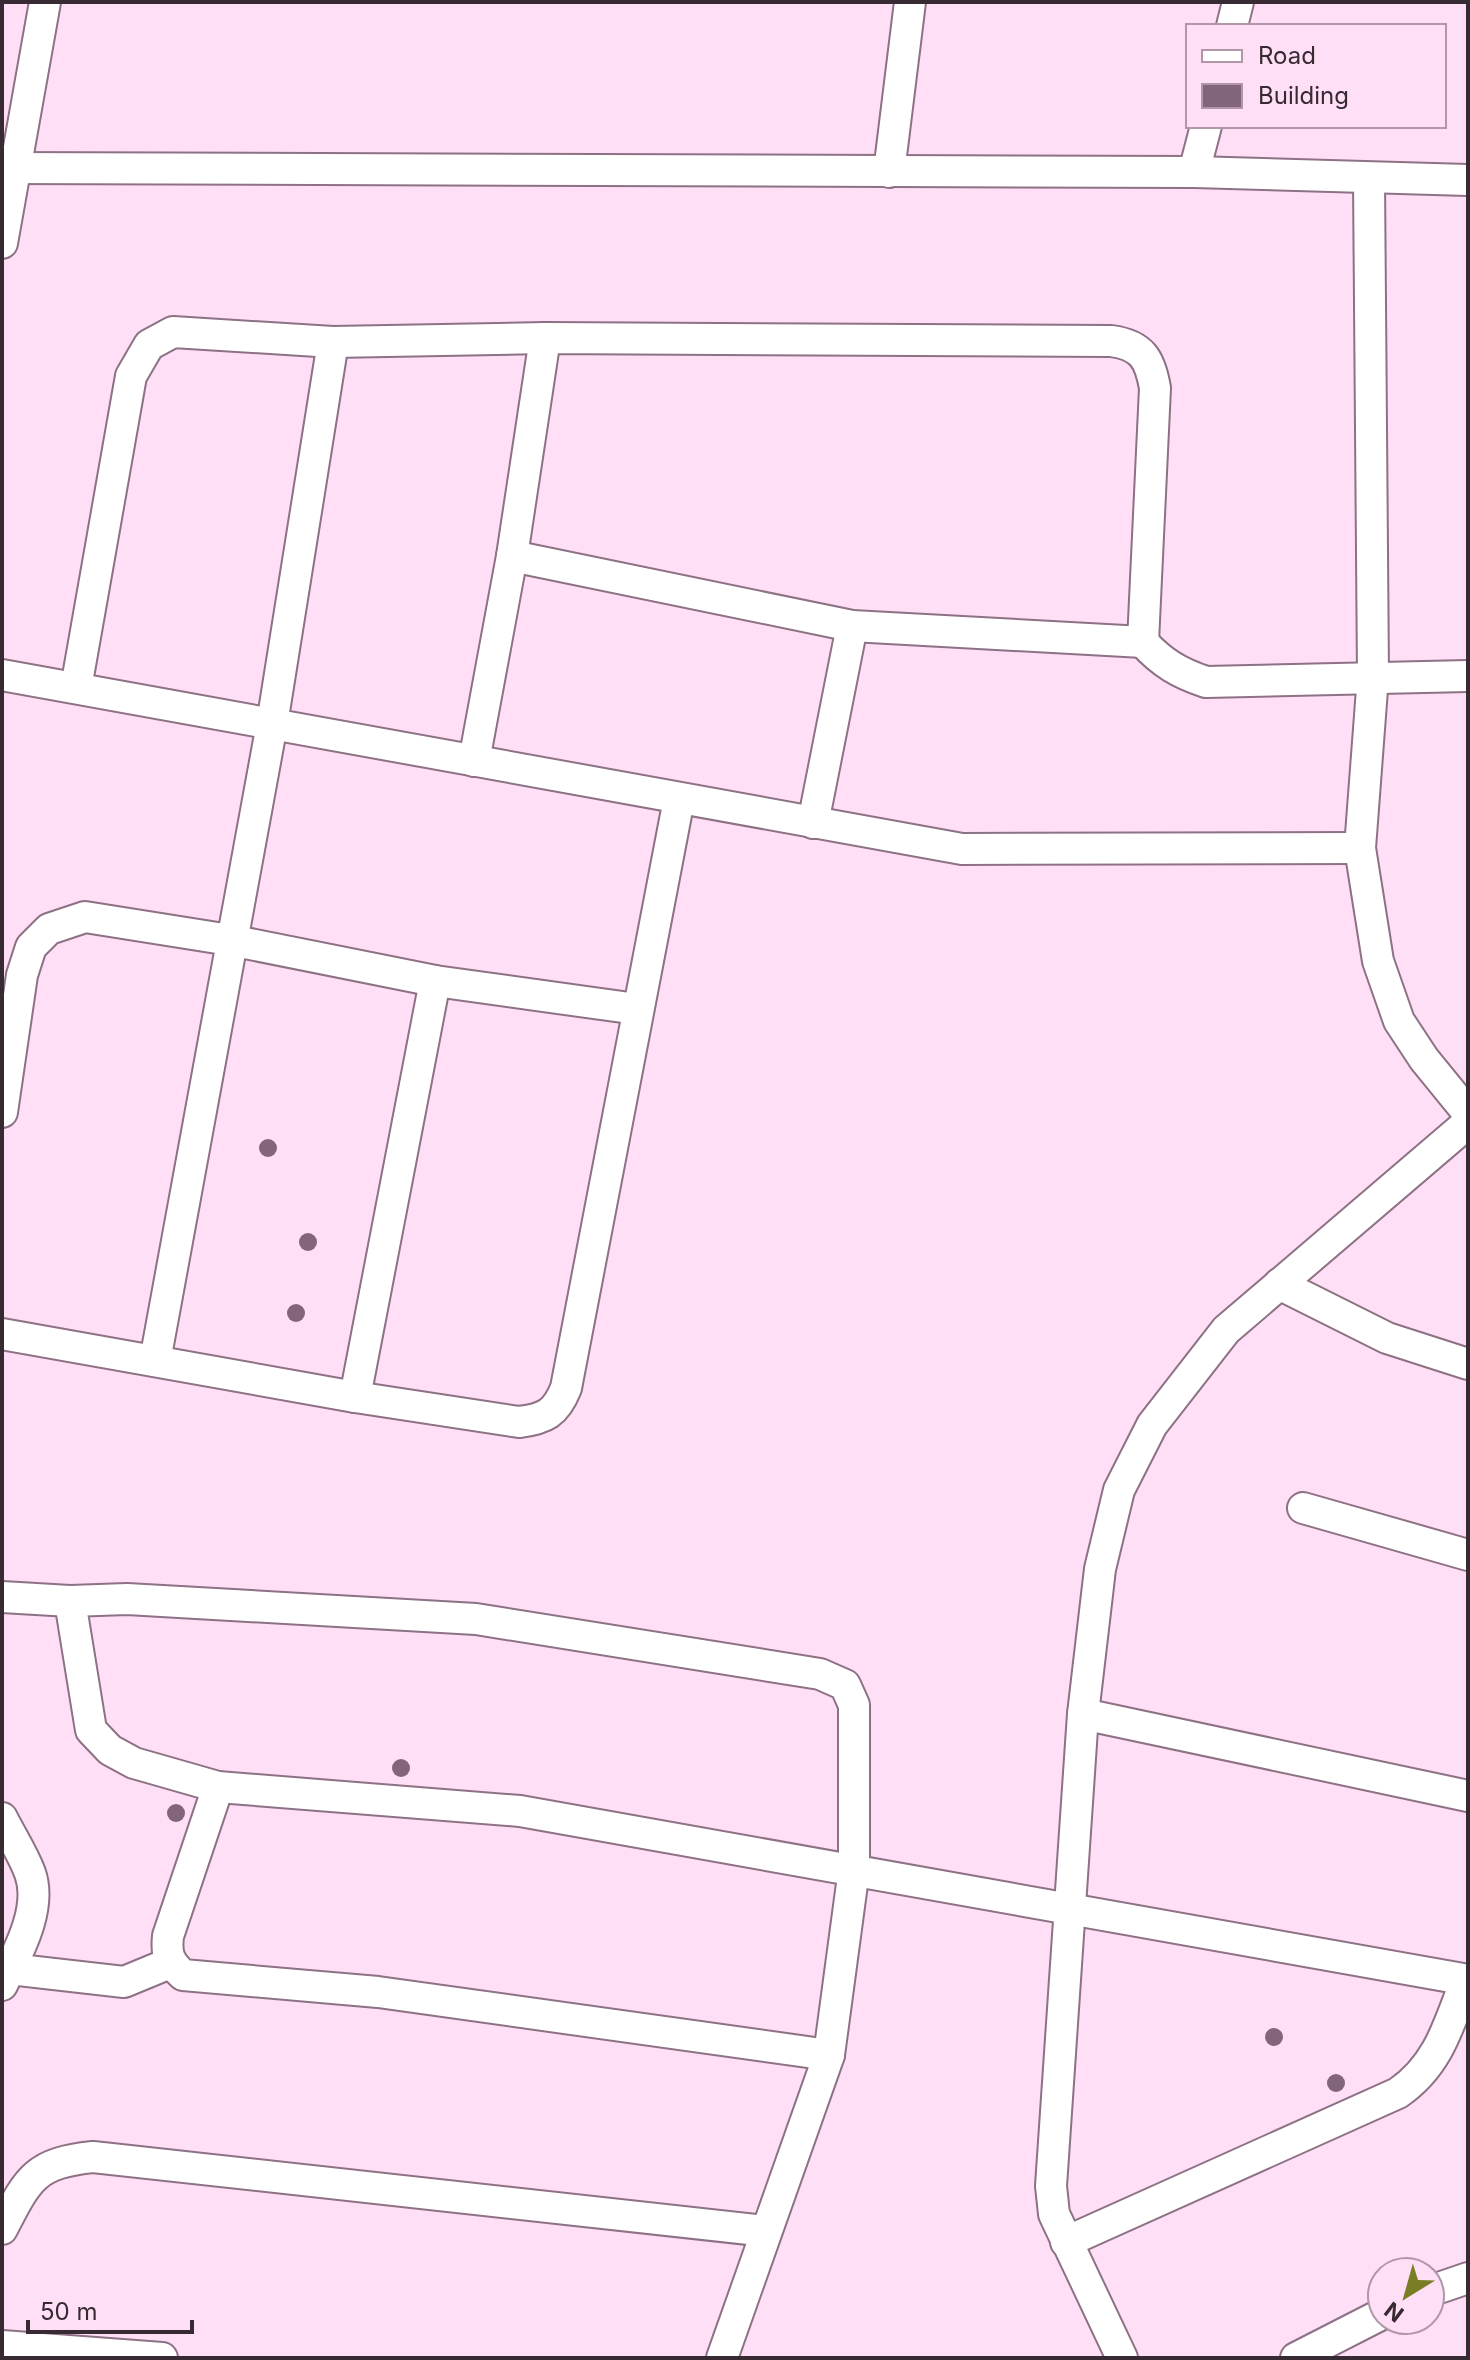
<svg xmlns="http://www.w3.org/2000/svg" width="1470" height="2360" font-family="Inter,sans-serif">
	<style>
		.building { fill: #82657a }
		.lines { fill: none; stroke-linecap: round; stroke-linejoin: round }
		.minor-casing { stroke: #8d7184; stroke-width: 34 }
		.minor { stroke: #fff; stroke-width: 30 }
	</style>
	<rect width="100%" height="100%" fill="#ffdff5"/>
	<!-- building -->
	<g class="building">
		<circle cx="268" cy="1148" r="9"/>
		<circle cx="308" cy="1242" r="9"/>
		<circle cx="296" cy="1313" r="9"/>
		<circle cx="401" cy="1768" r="9"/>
		<circle cx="176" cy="1813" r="9"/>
		<circle cx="1274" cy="2037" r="9"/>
		<circle cx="1336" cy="2083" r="9"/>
	</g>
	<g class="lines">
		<defs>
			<g id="minor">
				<path d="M1232,26L1238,2"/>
				<path d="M2,168L1194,172L1468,180"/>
				<path d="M889,172L910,2"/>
				<path d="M1194,172L1206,126"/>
				<path d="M1369,179L1373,676L1360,848L1378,961L1399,1021L1424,1059L1468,1113"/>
				<path d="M2,243L45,2"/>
				<path d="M1143,642C1162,663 1179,673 1206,682L1468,676"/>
				<path d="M2,675L962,849L1360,848"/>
				<path d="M76,688L131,376L149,345L173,332L333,342L545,338L1111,341C1142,345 1150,359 1155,388L1143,642L852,626L512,556"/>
				<path d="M474,761L512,556L545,338"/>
				<path d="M813,823L852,626"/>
				<path d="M2,1112L22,975L31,947L49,929L85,917L230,940L435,981L637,1009"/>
				<path d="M1279,1284L1387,1338L1468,1364"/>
				<path d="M2,1334L355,1397L519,1422C545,1419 556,1413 566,1388L679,799"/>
				<path d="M155,1361L272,724L333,342"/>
				<path d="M355,1397L435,981"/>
				<path d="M1303,1508L1468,1555"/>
				<path d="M2,1597L70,1601"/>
				<path d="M1083,1714L1468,1796"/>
				<path d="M218,1787L168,1936C166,1955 169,1962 183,1975L378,1992L829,2055"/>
				<path d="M2,1818C11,1836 23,1854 30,1873C43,1909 17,1954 2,1985"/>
				<path d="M10,1969L124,1982L170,1963"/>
				<path d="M2,2229C28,2179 34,2163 93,2157L766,2231"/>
				<path d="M1066,2242L1398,2093C1439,2065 1449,2024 1466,1980"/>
				<path d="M1430,2291L1468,2278"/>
				<path d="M2,2346L162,2358"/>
				<path d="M722,2358L829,2055L854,1869V1705L845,1685L820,1674L476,1619L127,1599L70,1601L91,1730L110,1750L134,1763L218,1787L520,1811L1468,1980"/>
				<path d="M1122,2358L1054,2214L1051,2186L1083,1714L1100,1569L1119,1490L1152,1425L1226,1330L1468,1123"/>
				<path d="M1296,2358L1382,2314"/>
			</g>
		</defs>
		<!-- minor casing -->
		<use href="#minor" class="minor-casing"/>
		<!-- minor -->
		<use href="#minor" class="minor"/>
	</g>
	<!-- border -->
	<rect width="1470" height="2360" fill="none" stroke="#372a33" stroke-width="8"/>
	<!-- legend -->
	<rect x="1186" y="24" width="260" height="104" fill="#ffdff5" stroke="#af97a7" stroke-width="2"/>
	<rect x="1202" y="50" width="40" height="12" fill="#ffffff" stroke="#af97a7" stroke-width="2"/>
	<text x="1258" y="64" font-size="24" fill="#372a33">Road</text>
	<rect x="1202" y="84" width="40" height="24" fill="#82657a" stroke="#af97a7" stroke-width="2"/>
	<text x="1258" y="104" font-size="24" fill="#372a33">Building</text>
	<!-- north arrow -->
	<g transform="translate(1406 2296) rotate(217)"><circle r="38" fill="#ffdff5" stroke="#af97a7" stroke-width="2"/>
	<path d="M0-6L14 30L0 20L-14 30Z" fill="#797d26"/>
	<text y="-12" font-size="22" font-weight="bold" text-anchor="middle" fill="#372a33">N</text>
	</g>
	<!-- scale -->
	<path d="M28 2320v12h164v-12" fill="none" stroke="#372a33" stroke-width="4"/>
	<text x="40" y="2320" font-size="24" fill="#372a33" stroke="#ffdff5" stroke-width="6" paint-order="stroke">50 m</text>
</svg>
